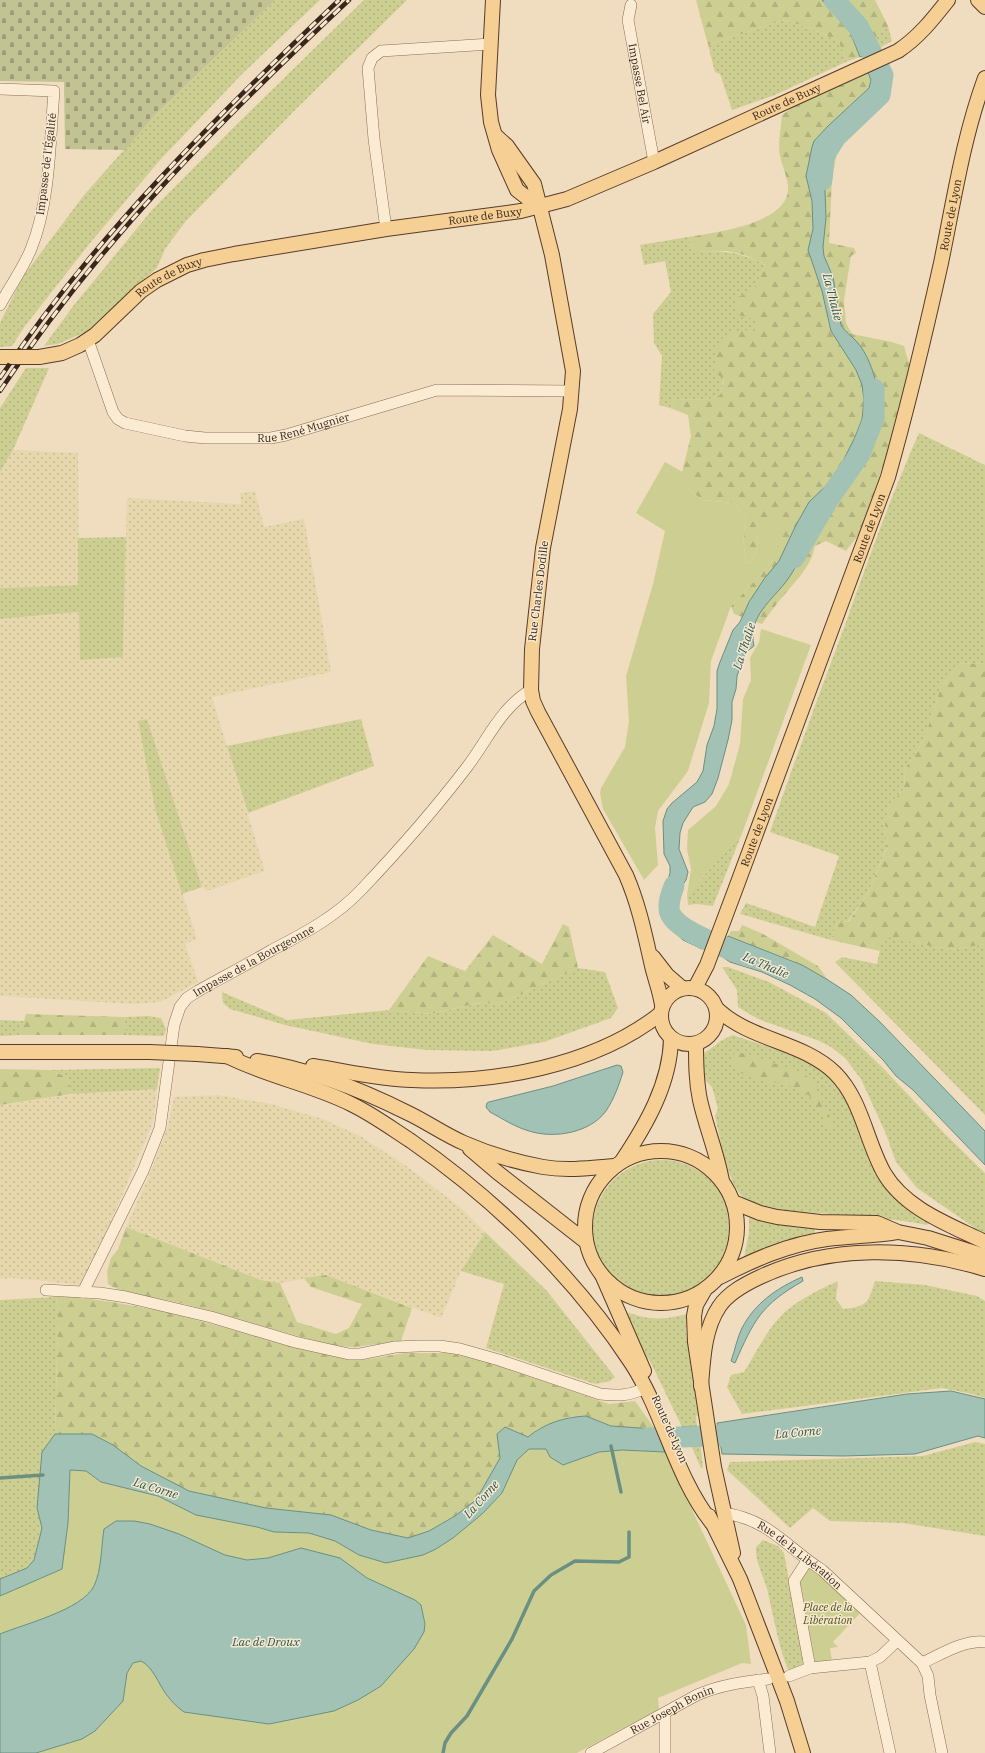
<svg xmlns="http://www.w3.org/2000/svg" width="985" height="1753" font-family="'IBM Plex Serif',serif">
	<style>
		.farmland { fill: url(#farmland-dots) }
		.grass { fill: url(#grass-dots) }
		.forest { fill: url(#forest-firs) }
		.cemetery { fill: url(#cemetery-stones) }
		.park { fill: #cdcf92 }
		.water { fill: #a2c2b6; stroke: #699083 }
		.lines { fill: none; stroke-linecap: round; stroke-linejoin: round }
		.stream { stroke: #699083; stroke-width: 3.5 }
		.river { stroke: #a2c2b6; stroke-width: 21 }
		.minor-casing { stroke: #8a6d56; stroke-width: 12 }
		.major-casing { stroke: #573c2b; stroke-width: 16 }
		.minor { stroke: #fbebd2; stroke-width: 11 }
		.major { stroke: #f6cf94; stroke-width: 14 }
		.rail-casing { stroke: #38271c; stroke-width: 4.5 }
		.rail { stroke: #f7e8cf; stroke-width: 3; stroke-dasharray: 9; stroke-linecap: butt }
		.major-bridge-casing { stroke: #573c2b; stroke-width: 16; stroke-linecap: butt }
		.major-bridge { stroke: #f6cf94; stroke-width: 14 }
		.labels { text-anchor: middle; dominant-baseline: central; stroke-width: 3; stroke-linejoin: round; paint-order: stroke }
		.street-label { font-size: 11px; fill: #38271c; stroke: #f7e8cf }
		.park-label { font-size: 11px; font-style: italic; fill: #4d5621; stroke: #f7e8cf }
		.water-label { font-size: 12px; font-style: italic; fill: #2a5952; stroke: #f7e8cf }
	</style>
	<defs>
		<pattern id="farmland-dots" width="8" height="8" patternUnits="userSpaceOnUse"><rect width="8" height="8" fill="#e6d7ac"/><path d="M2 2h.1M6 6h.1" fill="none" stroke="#c6b993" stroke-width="1.8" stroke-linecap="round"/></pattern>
		<pattern id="grass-dots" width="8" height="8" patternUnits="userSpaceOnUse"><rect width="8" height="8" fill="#cdcf92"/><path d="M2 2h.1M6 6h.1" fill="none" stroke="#b1b27d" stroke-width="1.8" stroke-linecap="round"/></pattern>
		<pattern id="forest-firs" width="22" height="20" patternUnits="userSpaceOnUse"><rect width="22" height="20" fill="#cdcf92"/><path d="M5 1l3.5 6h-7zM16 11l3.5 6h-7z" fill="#b1b27d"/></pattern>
		<pattern id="cemetery-stones" width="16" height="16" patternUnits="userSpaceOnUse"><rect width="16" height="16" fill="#c1c392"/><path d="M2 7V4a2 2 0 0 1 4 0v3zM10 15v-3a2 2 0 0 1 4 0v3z" fill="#9e9e76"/></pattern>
	</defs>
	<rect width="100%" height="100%" fill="#f0ddbf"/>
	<!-- farmland -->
	<g class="farmland">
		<path d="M13,450L78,453L79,585L0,588V472Z"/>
		<path d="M255,491L264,527L304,519L331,672L212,697L265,871L207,891L202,887L147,719L138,721L155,809L197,939L185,944L198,982L160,1002L133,1004L0,996V619L79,612L123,657L127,498L241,504L240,493Z"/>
		<path d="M157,1089L153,1122L87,1278L81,1285L45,1281L11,1278L0,1279V1105L89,1092Z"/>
		<path d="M218,1095L271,1104L323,1119L360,1136L405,1165L461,1208L485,1232L461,1271L441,1318L326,1275L280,1283L261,1280L126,1227L149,1176L168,1126L174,1097Z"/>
	</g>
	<!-- grass -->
	<g class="grass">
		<path d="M275,0H320L242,74L161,159L90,243L25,326L12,346L0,347V323L22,278L84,195L155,115Z"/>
		<path d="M364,0H407L294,111L186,221L165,249L157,268L88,331L58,344L44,346L74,305L152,210L236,125Z"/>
		<path d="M784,20L810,28L838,41L848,61L775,95L732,110L720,74L715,72L708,45Z"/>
		<path d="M888,26L892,41L880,48L875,38Z"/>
		<path d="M688,237L694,252C727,251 736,251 766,265L753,290L761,320L755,331H734L720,395L707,400L674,399L670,408L659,405L662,356L654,343L653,314L671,292L665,261L644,265L640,245Z"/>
		<path d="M26,368H49L13,450L0,472V408Z"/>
		<path d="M919,433L985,465V663L959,664L941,687L924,740L905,769L904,789L889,805L885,822L887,847L867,895L848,921L837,923L831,940L740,914L746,903L815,927L839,856L770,832C794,763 819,694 845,625C868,560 891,496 919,433Z"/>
		<path d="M126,537L123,657L80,660L79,612L0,619V588L78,585V538Z"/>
		<path d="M147,719L202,887L182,894L155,809L138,721Z"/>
		<path d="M361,719L374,766L248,813L227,746Z"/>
		<path d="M743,831L713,906L696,904L688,905L687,895Z"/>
		<path d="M883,935L951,950L985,944V1115L835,962L842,957L877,964Z"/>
		<path d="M722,967H728L769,982L826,1013L884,1069L945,1134L985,1173V1235L917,1188L896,1162L886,1134L861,1079L845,1058L831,1047L817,1040L758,1019L738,1007L737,990Z"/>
		<path d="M578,968L605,972L618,1008L611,1018L544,1042L492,1051L427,1050L373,1044L285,1025L230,1009L223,1003L222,992L287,1020L389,1010L430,1014L484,1002L497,1005Z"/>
		<path d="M148,1016L161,1018L166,1029L164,1036L126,1035L124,1017Z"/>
		<path d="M0,1020L24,1021L20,1035L0,1036Z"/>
		<path d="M733,1035L801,1058L823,1071L834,1083L852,1111L881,1180L931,1222L927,1225C902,1220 877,1218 851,1215C827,1213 762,1213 744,1198C727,1184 720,1137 715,1116L718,1109L712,1087L703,1078L704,1053C714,1047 721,1039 733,1035Z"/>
		<path d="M160,1068L157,1089L71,1094L67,1077L50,1070Z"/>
		<circle cx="662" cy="1229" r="69"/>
		<path d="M749,1216L768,1222L814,1228L815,1234L744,1258L749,1232Z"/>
		<path d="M485,1232L547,1291L615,1377L610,1381L595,1384L486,1348L504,1284L461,1271Z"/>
		<path d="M838,1281L836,1299L843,1309C868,1307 868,1302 875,1281L925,1285L977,1296L985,1301V1398L972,1394L942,1388L742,1414L727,1387L731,1375L744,1372C756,1353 766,1331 782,1315C794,1302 822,1288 838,1281Z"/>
		<path d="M56,1297L58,1314L55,1434L42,1452L39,1487L37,1508L42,1528L34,1560L27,1568L0,1579V1300Z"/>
		<path d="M623,1311C651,1320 658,1321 687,1314L686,1331L698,1414L696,1417L697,1426L682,1427L650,1361L640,1350Z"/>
		<path d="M689,1441H700L703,1468H701Z"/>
		<path d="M975,1442L985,1444V1536L903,1523L830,1521L813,1508L790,1528L727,1470L730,1462L923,1456Z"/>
		<path d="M763,1540L778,1546L784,1553L805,1666L789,1672C778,1646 774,1617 767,1589C763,1575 755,1561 756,1547Z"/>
	</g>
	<!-- forest -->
	<g class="forest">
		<path d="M696,0H822L850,32L860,57L848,61L838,41L810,28L784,20L708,45Z"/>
		<path d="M841,0H875L888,26L875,38Z"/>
		<path d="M867,70L871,80L869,88L828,126L814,141L812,147H838L832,180L829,243L854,248L856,253L851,256L844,300L846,323L852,334L892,342L904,346L910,367L891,442L861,532L846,551L826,541L815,546C810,568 799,577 785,594C777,603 769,614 762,624L734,614L731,606L773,561L757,533L758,545L751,563L746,561L743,540L746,517L735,503L702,500L689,489L694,479L682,472L691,436L688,415L670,408L674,399L707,400L720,395L724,379L714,372C716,358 716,333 736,331C742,330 749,331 755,331L760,320L738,315L734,299L753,290L766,265L744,255L727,251L694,252L688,237C715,232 792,224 788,185C786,173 780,161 779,149C779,138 781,126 782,115L793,107Z"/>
		<path d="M985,663V944L951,950L883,936L880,951L831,940L837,923L849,921L867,895L887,848L885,822L889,805L904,789L905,769L924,740L941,687L959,664Z"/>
		<path d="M563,924L569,927L578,968L497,1005L483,1002L430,1014L389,1010L428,956L465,971L493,935L542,964Z"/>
		<path d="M742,925L761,933L818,966L828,980L794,961L728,936L731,931H739Z"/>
		<path d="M26,1014L124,1017L126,1035H20Z"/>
		<path d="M736,1051L801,1072L816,1083L818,1095L836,1128L830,1130L809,1095L781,1082L769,1083L736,1071L731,1059Z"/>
		<path d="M0,1069L50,1070L67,1077L71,1094L0,1105Z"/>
		<path d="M126,1227L261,1280L280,1283L297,1322L336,1334L349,1328L362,1304L311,1287L304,1278L326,1275L412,1308L401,1341L354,1347L336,1346C285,1334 235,1317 184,1304C162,1298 126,1296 108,1284L107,1272L111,1258L118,1249Z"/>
		<path d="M56,1297H75L112,1302L167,1312L312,1351L362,1360L405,1353H448L482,1360L609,1404L635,1401L655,1429L611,1426L586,1416L569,1417L538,1429L528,1437L505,1427L497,1434L500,1458L476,1500L455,1516L429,1531L408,1538L371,1530L331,1515L266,1508L189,1491L141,1466L113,1445L92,1434H55L58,1314Z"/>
	</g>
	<!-- cemetery -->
	<path class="cemetery" d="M0,0H275L155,115L125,150L65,149L64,82L0,81Z"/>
	<!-- park -->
	<g class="park">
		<path d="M665,462L695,479L689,489L702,500L735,503L746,517L743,540L746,561L751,563L758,545L757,533L769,516L784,527L773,561L731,606L711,661L709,703L688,771L658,811L655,828L658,865L644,880L603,809L600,793L601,788L625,747L629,721L626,676L653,584L665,531L636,513Z"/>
		<path d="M761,629L811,645L743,831L687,895L691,869L687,849L688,830L716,806L729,784L740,744L743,699L751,680L750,658L759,642Z"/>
		<path d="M529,1449H546L563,1465L599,1452L622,1450L665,1452L746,1625L751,1664L742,1663L658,1698L659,1709L577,1753H0V1596L62,1569L68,1523L70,1470L86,1471L101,1482L158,1496L196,1515L257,1527L274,1532L309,1533L335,1541L359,1555L436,1549L482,1514L502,1493L517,1460Z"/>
		<path d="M815,1568L862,1611L833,1642L838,1647L830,1648L832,1661L815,1662L798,1579L807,1569Z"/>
	</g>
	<!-- water -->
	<g class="water">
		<path d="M822,0H841L871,33L880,48L860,57L850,32Z"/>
		<path d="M882,63C884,68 889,76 888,81C886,96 842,129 831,143L827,150L824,164L826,218L823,247L824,256L833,277L841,325C845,332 852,336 857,342C867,353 873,370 876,383C882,415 859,463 841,488C833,497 824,506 818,516C806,537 802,560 788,579C773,600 747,616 754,646L745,653L737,676L736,689L732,702V720L728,740L718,778L712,794L705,802L693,807L683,823L680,833L679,849L688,872L686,880L680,889L675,909L663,919L660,914L661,904L670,873V866L664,854L663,821L667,809L672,803L697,782L703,771L707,745L714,726L717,709V671L720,662L733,630L740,622L749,602L764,579L779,561L795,527L809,502L830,482L840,467L855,437L862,419L864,400L862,385L856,370L831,331L822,291L808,250L813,229L812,201L806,176L812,147L814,141L828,126L869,88L871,80L867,70Z"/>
		<path d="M679,916L689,924L709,932L702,949L683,940L668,926Z"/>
		<path d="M728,936L802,965L828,980L851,995L880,1022L985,1131V1165L913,1090L896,1076L883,1060L841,1018L815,999L790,985L762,972L730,962L721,956Z"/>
		<path d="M617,1065L621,1066L623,1072C619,1085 614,1099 606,1111C590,1133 554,1139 529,1131C515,1127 503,1119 490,1112L486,1107L487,1103L489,1102L553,1086Z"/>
		<path d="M802,1277L803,1281C761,1305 754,1320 735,1363L731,1361C735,1350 737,1338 742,1328C755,1303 777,1288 802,1277Z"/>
		<path d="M951,1391L985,1399V1438L978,1436L915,1454L843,1456L722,1454L717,1423L907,1394Z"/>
		<path d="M586,1416L611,1426L655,1429L665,1452L622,1450L599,1452L563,1465L550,1457L546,1449H529L517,1460L502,1493L482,1514L453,1538L436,1549L423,1555L386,1563L359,1555L335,1541L309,1533L274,1532L257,1527L196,1515L158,1496L101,1482L86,1471L70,1470L68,1523L62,1569L0,1596V1579L27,1568L34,1560L42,1528L37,1508L42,1452L55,1434H92L113,1445L141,1466L189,1491L266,1508L331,1515L371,1530L408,1538L429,1531L455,1516L476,1500L500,1458L497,1434L505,1427L528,1437C545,1423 565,1417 586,1416Z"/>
		<path d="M697,1426L700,1441H689L682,1427Z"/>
		<path d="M116,1521H134L150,1524L179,1534L225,1555L247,1560L268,1558L301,1548L340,1558L367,1578L415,1600L421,1605L425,1624L424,1632L414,1649L381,1686L358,1700L334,1711L269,1724L184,1712C177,1707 171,1701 166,1694C158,1683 153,1667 141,1661L133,1663L127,1673L123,1701L95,1731L82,1739L36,1753H0V1634C24,1624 82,1610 94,1586C102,1569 101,1547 104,1529Z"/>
	</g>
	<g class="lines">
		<!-- stream -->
		<g class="stream">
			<path d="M611,1446L621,1492"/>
			<path d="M0,1478L43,1475"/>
			<path d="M443,1753L445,1743L451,1733L467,1716L512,1639L534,1591L551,1575L575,1561L619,1562L629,1557V1532"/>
		</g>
		<!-- river -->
		<g class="river">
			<path d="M822,180L824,156L836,137L880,95L883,75L858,26L834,0"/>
			<path d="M794,558L828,500L860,454L874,418V389"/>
			<path d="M674,886C671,895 667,904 670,913C677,932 732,950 750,957"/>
			<path d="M647,1438L748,1435"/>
		</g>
		<defs>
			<g id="minor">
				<path id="s1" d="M631,5L628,20L654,162"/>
				<path d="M0,89L54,91C50,140 50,203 31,249C23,269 10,286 0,305"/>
				<path d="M386,229L374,139L368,68L372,58L381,51L491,44"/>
				<path id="s2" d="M88,340L113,412L118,419L125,423L185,436L205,438H271L286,435L437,390L572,391"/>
				<path d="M46,1290L100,1293L126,1297L211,1317L295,1342L349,1354H360L395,1347L419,1346H440L460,1349L499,1360L600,1394C618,1396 629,1396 645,1388"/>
				<path id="s3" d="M83,1292L143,1171L160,1128L174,1025L180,1007L187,998L198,991C223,977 248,964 272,950C305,933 337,916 362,889C399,850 435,809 467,767C487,741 501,707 531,690"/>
				<path id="s4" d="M724,1513C770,1520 786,1547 822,1570L922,1663L928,1676L930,1695L942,1753"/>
				<path d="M807,1561L794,1581L810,1668"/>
				<path d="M870,1662L890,1753"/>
				<path d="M922,1663C942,1654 963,1640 985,1642"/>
				<path d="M789,1676L810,1668L870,1662L880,1657L897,1641"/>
				<path d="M758,1680L763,1696L770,1753"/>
				<path d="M665,1714V1753"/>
				<path id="s5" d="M591,1753L697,1695C720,1685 743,1682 768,1679"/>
			</g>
			<g id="major">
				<path d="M493,0L488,95L491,122L499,150L517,190L539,207"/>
				<path d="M978,0L985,7"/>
				<path d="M496,136L507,146L534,184L552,255L573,371L570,409L543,548L532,649L531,690L533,701L538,712L626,875C639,905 645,935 652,966C655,979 660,991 662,1005"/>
				<path d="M0,357H12"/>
				<path id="s6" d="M39,357L62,353L80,345L95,335L141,291L157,280L187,265L204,260L234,254L386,229L521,211L567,199L654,162L898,51C919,37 933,19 948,0"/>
				<path d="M653,957L667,975L682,988"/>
				<circle cx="689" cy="1016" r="28"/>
				<path id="s7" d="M695,988L707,965L737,885L888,477C908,406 925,335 941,263C954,200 963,138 985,78"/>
				<path d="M716,1008C750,1041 802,1041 835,1073C862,1100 866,1141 884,1173C905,1209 950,1225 985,1242"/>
				<path d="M696,1044C696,1063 696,1081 700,1100C706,1127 717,1153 722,1181"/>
				<path d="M0,1052H149"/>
				<path d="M197,1054L236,1057"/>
				<path d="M227,1056C266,1076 311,1084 351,1104C372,1114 391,1128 411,1141C496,1200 575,1277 632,1364C664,1414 675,1476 712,1523"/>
				<path d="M257,1061C310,1069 360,1089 408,1113C427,1122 445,1135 464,1143C489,1154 516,1162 543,1167C567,1171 591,1168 615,1166"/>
				<path d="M313,1066C346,1071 378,1079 412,1080C493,1084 594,1066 660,1014"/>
				<path d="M470,1149L497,1172L585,1241"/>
				<circle cx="661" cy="1227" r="76"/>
				<path d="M622,1161C646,1125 670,1084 671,1039"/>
				<path d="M733,1202L760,1213L777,1217L820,1222L877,1223L898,1232L928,1238L985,1256"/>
				<path d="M603,1277L644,1371"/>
				<path d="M720,1277C753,1260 789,1244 827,1239C850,1236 874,1236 897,1232"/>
				<path d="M704,1291L696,1305L694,1316L695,1342L714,1467L733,1553"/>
				<path d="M701,1386C703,1361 704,1329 719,1307C728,1293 745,1284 760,1277C830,1244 913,1247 985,1269"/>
				<path d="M709,1516L740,1579L787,1701L803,1753"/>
			</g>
		</defs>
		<!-- minor casing -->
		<use href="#minor" class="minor-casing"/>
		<!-- major casing -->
		<use href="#major" class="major-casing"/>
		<!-- minor -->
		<use href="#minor" class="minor"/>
		<!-- major -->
		<use href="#major" class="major"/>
		<defs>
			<g id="rail">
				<path d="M0,378C94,236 216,117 339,0"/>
				<path d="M0,391C98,243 220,121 349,0"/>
			</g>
		</defs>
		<!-- rail casing -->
		<use href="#rail" class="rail-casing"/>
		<!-- rail -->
		<use href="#rail" class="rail"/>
		<defs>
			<g id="major-bridge">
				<path d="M12,357H39"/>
				<path d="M149,1052L197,1054"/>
			</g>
		</defs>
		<!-- major-bridge casing -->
		<use href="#major-bridge" class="major-bridge-casing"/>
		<!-- major-bridge -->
		<use href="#major-bridge" class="major-bridge"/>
	</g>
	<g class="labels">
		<!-- street labels -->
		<g class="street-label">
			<text stroke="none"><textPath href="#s1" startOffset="80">Impasse Bel Air</textPath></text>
			<text stroke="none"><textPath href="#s6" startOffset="804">Route de Buxy</textPath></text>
			<text transform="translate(46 164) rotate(-83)">Impasse de l'Égalité</text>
			<text stroke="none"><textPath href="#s7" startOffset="816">Route de Lyon</textPath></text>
			<text stroke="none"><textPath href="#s6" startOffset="480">Route de Buxy</textPath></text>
			<text stroke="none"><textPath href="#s6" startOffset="156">Route de Buxy</textPath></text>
			<text stroke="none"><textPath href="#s2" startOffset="274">Rue René Mugnier</textPath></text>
			<text stroke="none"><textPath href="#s7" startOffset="492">Route de Lyon</textPath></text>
			<text transform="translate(538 591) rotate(-83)">Rue Charles Dodille</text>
			<text stroke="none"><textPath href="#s7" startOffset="168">Route de Lyon</textPath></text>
			<text stroke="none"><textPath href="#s3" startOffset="392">Impasse de la Bourgeonne</textPath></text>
			<text transform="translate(670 1429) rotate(66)">Route de Lyon</text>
			<text stroke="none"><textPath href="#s4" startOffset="88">Rue de la Libération</textPath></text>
			<text stroke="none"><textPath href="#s5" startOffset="92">Rue Joseph Bonin</textPath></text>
		</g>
		<!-- park labels -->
		<g class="park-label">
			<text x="828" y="1607">Place de la<tspan x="828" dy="13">Libération</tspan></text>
		</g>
		<!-- water labels -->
		<g class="water-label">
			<text transform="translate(833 297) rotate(76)">La Thalie</text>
			<text transform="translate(744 646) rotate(-72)">La Thalie</text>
			<text transform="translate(766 965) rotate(23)">La Thalie</text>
			<text transform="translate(798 1432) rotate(-5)">La Corne</text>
			<text transform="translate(156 1488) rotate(17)">La Corne</text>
			<text transform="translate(481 1499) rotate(-48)">La Corne</text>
			<text x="266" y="1641">Lac de Droux</text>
		</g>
	</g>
</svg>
